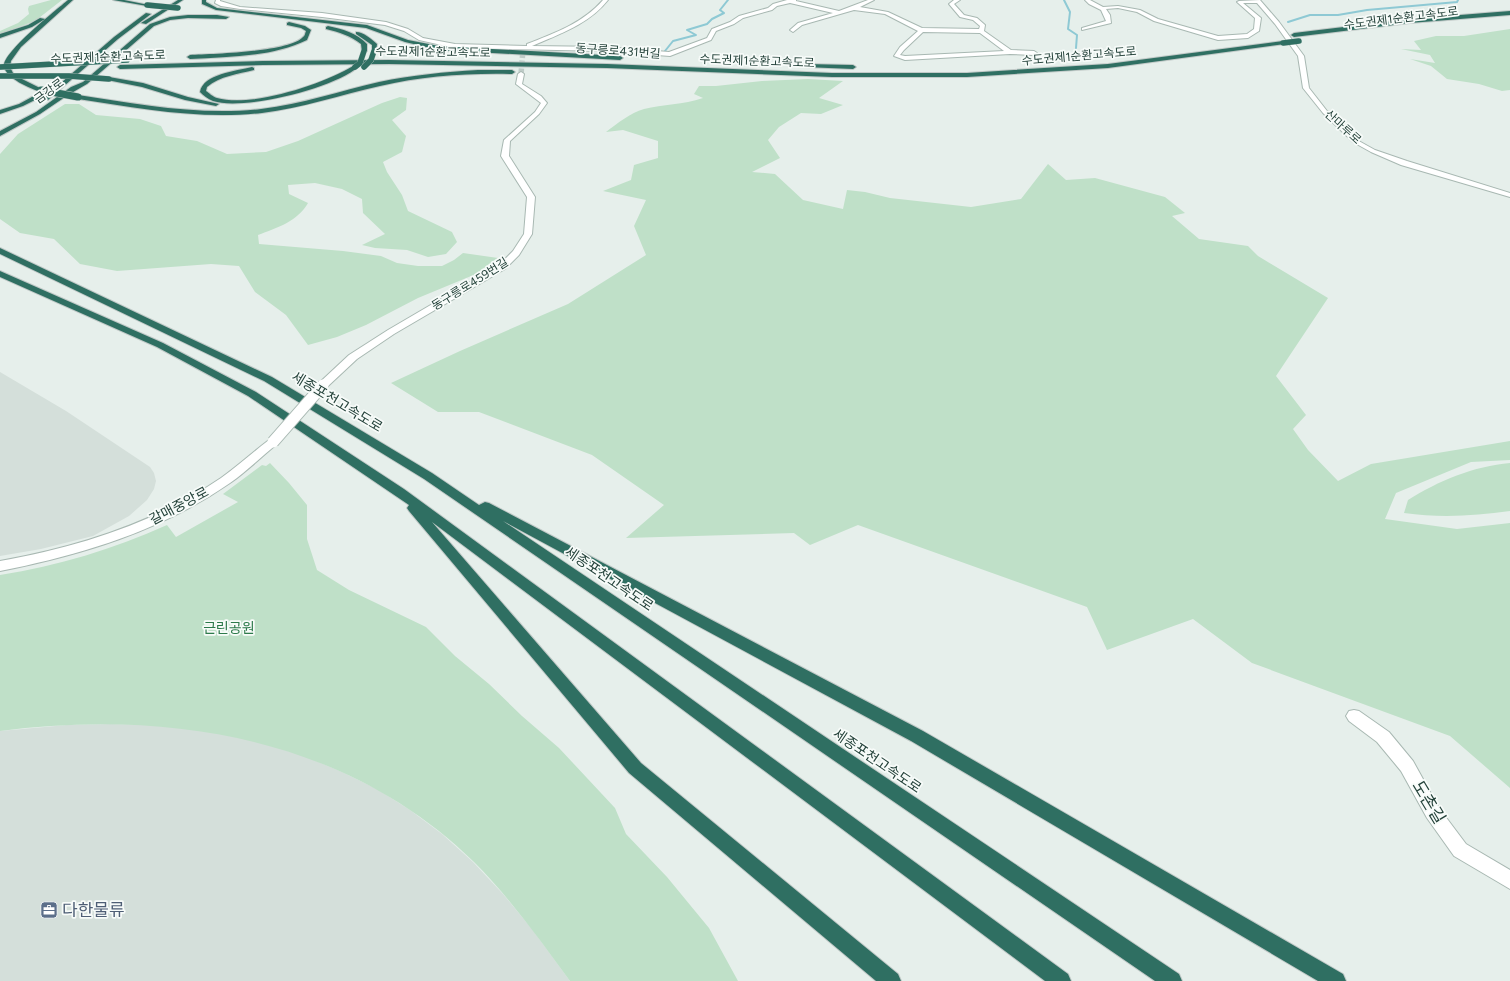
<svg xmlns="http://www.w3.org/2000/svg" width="1510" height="981" font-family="Figtree,'Noto Sans KR',sans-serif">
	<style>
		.built { fill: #d4dfda }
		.green { fill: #bfe0c8 }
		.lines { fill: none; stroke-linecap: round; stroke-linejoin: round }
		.stream { stroke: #8ec9d4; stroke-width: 2 }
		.minor-tunnel { stroke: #bfccc8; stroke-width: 5.5; stroke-dasharray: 5.5 2.5; stroke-linecap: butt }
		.minor-casing { stroke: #a8b8b2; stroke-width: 2 }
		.highway-casing { stroke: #c2cac8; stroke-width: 2 }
		.minor { fill: #fff; fill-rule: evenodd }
		.highway { fill: #2f6f62; fill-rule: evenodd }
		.minor-bridge-casing { stroke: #a8b8b2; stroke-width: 13; stroke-linecap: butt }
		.highway-bridge-far1-casing { stroke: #c2cac8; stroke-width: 6; stroke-linecap: butt }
		.highway-bridge-casing { stroke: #c2cac8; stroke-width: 8; stroke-linecap: butt }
		.minor-bridge { stroke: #fff; stroke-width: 11 }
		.highway-bridge-far1 { stroke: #2f6f62; stroke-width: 5.5 }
		.highway-bridge { stroke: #2f6f62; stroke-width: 7 }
		.labels { text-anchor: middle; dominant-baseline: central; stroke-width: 3.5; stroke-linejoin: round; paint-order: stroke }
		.far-street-label { font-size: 12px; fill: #24423a; stroke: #f7fbf9 }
		.street-label { font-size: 14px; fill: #24423a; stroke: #f7fbf9 }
		.park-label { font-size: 14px; fill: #2d7a4b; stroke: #f7fbf9 }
		.near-street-label { font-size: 17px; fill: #24423a; stroke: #f7fbf9 }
		.near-service-label { font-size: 17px; fill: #4e5e75; stroke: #f7fbf9; text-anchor: start }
	</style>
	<rect width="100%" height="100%" fill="#e6efeb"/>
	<!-- built -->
	<g class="built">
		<path d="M0,372L66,411L150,467L154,473L156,481L154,489L147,500L129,516L93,536L41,549L0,556Z"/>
		<path d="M110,724L152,725L193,729L232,736L270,745L307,757L342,772L377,789L410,810L442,834L473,862L503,894L532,929L570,981H0V731L67,725Z"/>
	</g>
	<!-- green -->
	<g class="green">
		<path d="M51,0H62L35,21L0,34V31L18,23L29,14L28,9L29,6Z"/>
		<path d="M1510,29V90L1502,91L1479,84L1447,79L1431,66L1410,59L1435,63L1430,55L1401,49L1421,50L1414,41L1436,36H1464Z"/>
		<path d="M808,79L843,81L819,98L843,105L821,114L801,113L779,127L768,140L780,158L752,172L775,174L803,200L843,209L847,190L865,192L890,198L971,207L1021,199L1048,164L1066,180L1095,178L1165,197L1185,213L1172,216L1199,239L1248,246L1258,256L1328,298L1276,376L1306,415L1293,429L1308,450L1338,481L1371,464L1510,441V460L1471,462L1396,493L1385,519L1457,529L1510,523V788L1450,736L1252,663L1193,619L1107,650L1087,607L858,525L810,545L794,533L626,538L664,505L592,455L479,412H438L391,383L460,351L568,304L646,255L634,226L646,200L603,191L631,180L634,165L658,158V141L623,130L606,132C618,123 630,113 644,109C663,104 683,105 703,98L694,94L699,86H716L762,81Z"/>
		<path d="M400,97L407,98L406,110L392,120L406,136L402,152L383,162L387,172L402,195L408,211L452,232L457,242L446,254L428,257L407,250L375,248L362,245L385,234L363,213L362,199L342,189L315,183L288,185L289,194L308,203C298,221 277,228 258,235L259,244L343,251L381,256L397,263L418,266H442L454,260L463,253L498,258L476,274L418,298L366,325L337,337L308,345L286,315L255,292L239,266L211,264L117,271L80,264L54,239L20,233L0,219V154L18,134L65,104H79L96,115L140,119L161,126L166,136L197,141L227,154L266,152L298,141L382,103Z"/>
		<path d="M270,463L289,483L307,505V539L317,570L349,590L426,627L455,656L489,684L522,716L559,748L615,808L626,834L667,877L709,928L738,981H570C540,940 510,898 474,862C347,738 170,709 0,731V575C58,566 113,549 167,525L176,537L238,502L223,494L262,465L266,466Z"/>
		<path d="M1510,463V511C1474,516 1440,518 1404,513L1408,500C1438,481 1474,466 1510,463Z"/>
	</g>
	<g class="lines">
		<!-- stream -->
		<g class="stream">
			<path d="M1064,0L1070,12L1068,29L1077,35L1076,48"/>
			<path d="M1288,22L1310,15H1338L1367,10L1457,2L1458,0"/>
			<path d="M665,51L673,41L696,35L687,30L707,24L712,19L724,13L720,10L728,0"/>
		</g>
		<!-- minor-tunnel -->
		<path class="minor-tunnel" d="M521,74L523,50"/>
		<defs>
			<g id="minor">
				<path d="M216,0H220V1L240,7L322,13L386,22L408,29L423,38L455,44L527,46V44C555,33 583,23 603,0H608C589,24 560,34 532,46L605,47L669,52L707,38L712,29L730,22L739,16L768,8L773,4L787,0H796V1L839,11L868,0H874L860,7L888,12L922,28L979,29L980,26L973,20L960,17L949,4L954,0H960L954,4L964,15L977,18L985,25L984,31L1011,50L1034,51L1037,53L1034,55L1010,54L905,60L894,56L900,47L918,31L885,14L854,10L802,25L793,32L790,30L798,23L833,13L790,3L777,6L772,10L743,18L734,24L716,31L711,40L670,56L605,51L455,48L419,40L404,31L385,25L322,17L240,9L221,6L215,3ZM923,32L980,33L1004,51L905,56L900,55L904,50Z"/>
				<path d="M1085,0H1090L1103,7L1118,6L1140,10L1158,19L1218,36L1247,34L1254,29L1255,18L1237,2L1239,1L1260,0L1279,22L1304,56L1309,88L1327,111L1357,140L1375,150L1407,161L1510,193V197L1401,165L1371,152L1353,142L1323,113L1303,88L1298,56L1275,24L1257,3H1243L1261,18L1259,31L1248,38L1218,40L1154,21L1137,12L1118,8L1106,9L1110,15L1111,23L1082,30V28L1106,21L1101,10L1089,4Z"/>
				<path d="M521,72L524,74L522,84L541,96L547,103L539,114L510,141L509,156L535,197L532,234L519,255L505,269L394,334L357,359L327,387H319L318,385L319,383L349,355L388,330L499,265L513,251L524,234L527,197L501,156L504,140L535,112L541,103L516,84L518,74Z"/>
				<path d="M273,439L277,440L279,442L277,444C261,457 246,472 230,483C161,531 81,555 0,571V561C79,547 155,523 221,478C238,466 253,452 269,440Z"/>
				<path d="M1354,710L1359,711L1389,732L1413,761L1439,808L1466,844L1510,870V889L1454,856L1427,818L1401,771L1377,742L1349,721L1346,716L1349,711Z"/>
			</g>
			<g id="highway">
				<path d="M68,0H73L21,47L11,61L10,67L14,75L44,90L51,87L54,89L114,37L146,13L151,14L118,39L48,100L43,99L51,92L23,106L0,114V110L19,104L41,92C31,89 5,78 4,66C3,52 56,10 68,0Z"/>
				<path d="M113,0H124L149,5L147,6Z"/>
				<path d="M178,0H183L146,24L141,23Z"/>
				<path d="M202,0H206V2L217,8L367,25L408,40L439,46L620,56L623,58L620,60L439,50L405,42L366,28L216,10L202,4Z"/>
				<path d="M1510,11V15L1410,23L1294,37L1291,35L1294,33L1410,19Z"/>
				<path d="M188,15H217L229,17L226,19L188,18L170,20L154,26L87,84L68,95L40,114L0,136V131L36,112L71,87L83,82L150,24L170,17Z"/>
				<path d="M40,18L45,19L32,27L0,38V34L28,25Z"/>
				<path d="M289,22L305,26L311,30L307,40C272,57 229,57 190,59L187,57L190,55C212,54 290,52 303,37C305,36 305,33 306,31L301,28L287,25V23Z"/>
				<path d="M328,26C342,29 357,33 367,44V51L362,52L361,44C351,36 339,32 326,29V27Z"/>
				<path d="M356,32C364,32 371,39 377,44L376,52H372V45L356,34Z"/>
				<path d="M1283,41L1285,42V44L1108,68L967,77H832L607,68L389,64L263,65L120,69L117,67L120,65L263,61L389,60L607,64L832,73H967L1108,64Z"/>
				<path d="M806,64L853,65L856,67L853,69L804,67V65Z"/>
				<path d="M353,66L358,67C335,88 243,111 213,101C208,99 203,95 200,92C203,74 236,71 252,67L254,68V70C238,74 220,76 207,87L206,91C209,93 213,97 217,98C252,108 323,84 353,66Z"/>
				<path d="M478,70H512L515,72L512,74C467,73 423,76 380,86C340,95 302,108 262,113C200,120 138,108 78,99L75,97L78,95C138,104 200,116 261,109C302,104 340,91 379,82C412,75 445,72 478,70Z"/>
				<path d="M109,77L143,83L188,97L219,104L216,106L185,100L142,87L107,80V78Z"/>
				<path d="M0,248L272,377L432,473L479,505L485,502L489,503L923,731L1343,974L1346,981H1318L911,741L503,521L1179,974L1182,981H1155L424,479L264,381L0,254Z"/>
				<path d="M0,271L163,343L256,392L404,489L1068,974L1071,981H1045L432,522L641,763L898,974L901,981H876L629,773L409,511L407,508L409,505L248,396L157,347L0,277Z"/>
			</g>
		</defs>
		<!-- minor casing -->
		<use href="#minor" class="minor-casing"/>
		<!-- highway casing -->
		<use href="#highway" class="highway-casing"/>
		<!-- minor -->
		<use href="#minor" class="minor"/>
		<!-- highway -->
		<use href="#highway" class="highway"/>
		<defs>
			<path id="minor-bridge" d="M273,442L323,385"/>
			<g id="highway-bridge-far1">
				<path d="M147,5L178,8"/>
				<path d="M1283,43L1299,41"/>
				<path d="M0,67L127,60"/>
				<path d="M355,67L360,63L364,51"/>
				<path d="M364,67L371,60L374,51"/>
				<path d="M0,76H69L109,79"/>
			</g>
			<path id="highway-bridge" d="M41,90L78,97"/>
		</defs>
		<!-- minor-bridge casing -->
		<use href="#minor-bridge" class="minor-bridge-casing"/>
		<!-- highway-bridge-far1 casing -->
		<use href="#highway-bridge-far1" class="highway-bridge-far1-casing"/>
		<!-- highway-bridge casing -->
		<use href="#highway-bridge" class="highway-bridge-casing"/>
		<!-- minor-bridge -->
		<use href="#minor-bridge" class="minor-bridge"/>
		<!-- highway-bridge-far1 -->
		<use href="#highway-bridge-far1" class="highway-bridge-far1"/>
		<!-- highway-bridge -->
		<use href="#highway-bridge" class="highway-bridge"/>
	</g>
	<!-- icons -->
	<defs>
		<symbol id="office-square" viewBox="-11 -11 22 22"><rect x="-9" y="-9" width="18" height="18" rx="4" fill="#5c6f8a" stroke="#f7fbf9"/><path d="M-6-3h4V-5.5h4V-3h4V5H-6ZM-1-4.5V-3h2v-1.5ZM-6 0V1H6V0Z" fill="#fff"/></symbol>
	</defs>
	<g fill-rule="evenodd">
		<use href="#office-square" x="39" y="900" width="20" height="20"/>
	</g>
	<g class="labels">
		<!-- far-street labels -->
		<g class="far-street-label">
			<text transform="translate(1401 18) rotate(-7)">수도권제1순환고속도로</text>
			<text transform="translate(618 51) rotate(4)">동구릉로431번길</text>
			<text transform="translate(433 52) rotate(1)">수도권제1순환고속도로</text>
			<text transform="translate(1079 56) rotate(-5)">수도권제1순환고속도로</text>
			<text transform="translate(108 57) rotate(-2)">수도권제1순환고속도로</text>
			<text transform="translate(757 61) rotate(2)">수도권제1순환고속도로</text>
			<text transform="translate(49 91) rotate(-36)">금강로</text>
			<text transform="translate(1343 127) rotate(42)">산마루로</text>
			<text transform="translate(470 284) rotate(-32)">동구릉로459번길</text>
		</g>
		<!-- street labels -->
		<g class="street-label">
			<text transform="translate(337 402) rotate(31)">세종포천고속도로</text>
			<text transform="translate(179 506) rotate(-28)">갈매중앙로</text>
			<text transform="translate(609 579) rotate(34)">세종포천고속도로</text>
			<text transform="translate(877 761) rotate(34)">세종포천고속도로</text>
		</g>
		<!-- park labels -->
		<g class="park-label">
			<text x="229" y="628">근린공원</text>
		</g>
		<!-- near-street labels -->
		<g class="near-street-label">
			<text transform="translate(1429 802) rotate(59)">도촌길</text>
		</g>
		<!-- near-service labels -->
		<g class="near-service-label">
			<text x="62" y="910">다한물류</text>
		</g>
	</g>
</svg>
